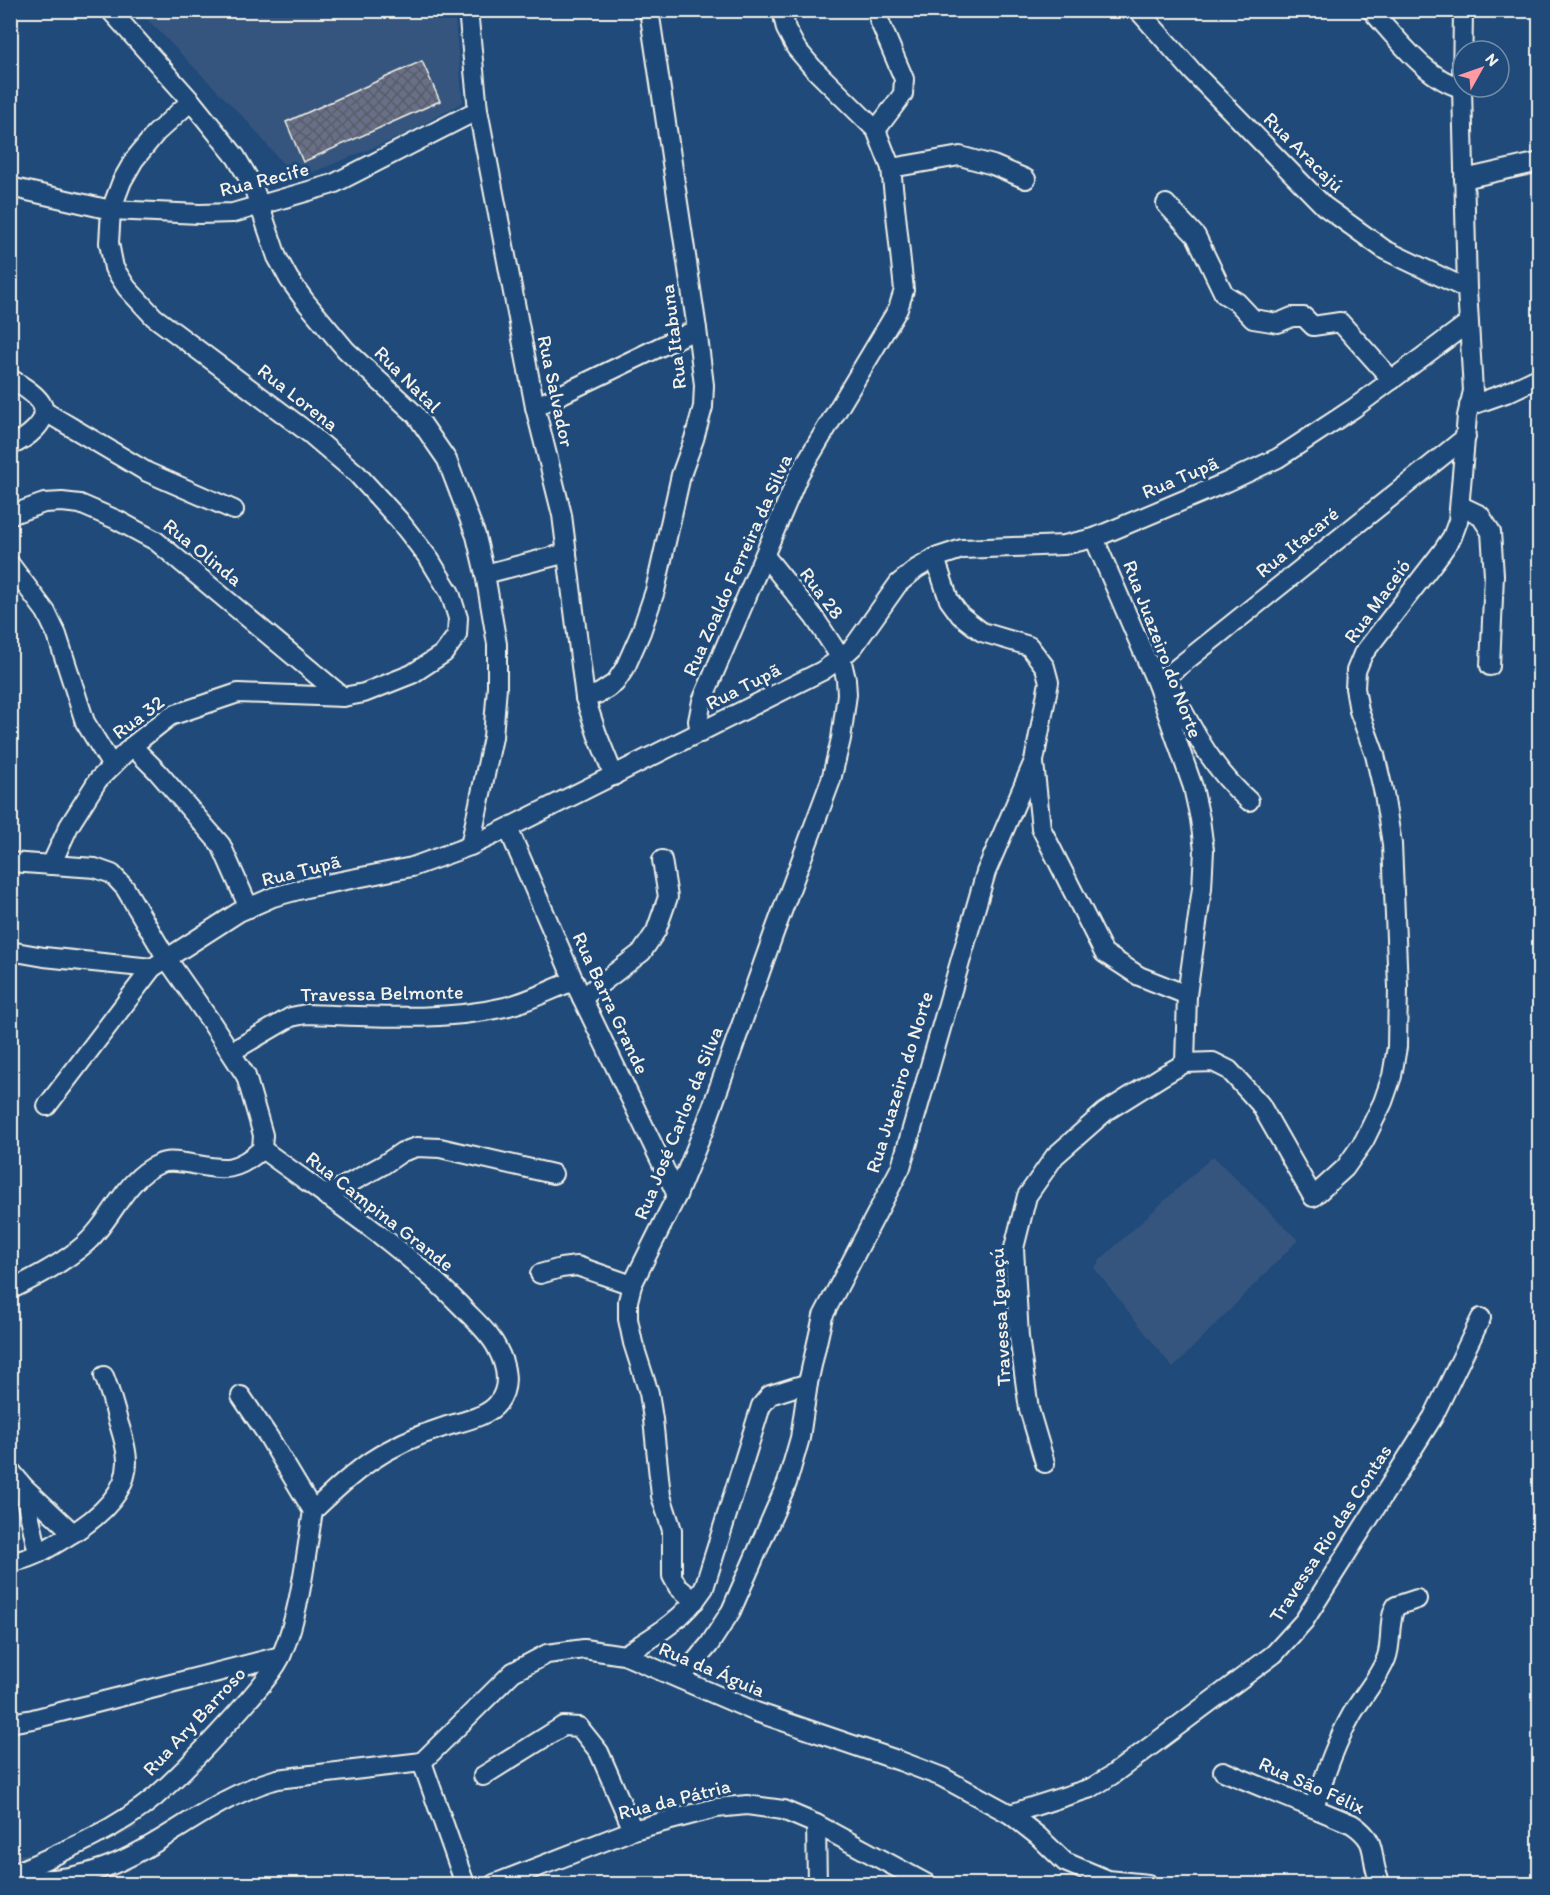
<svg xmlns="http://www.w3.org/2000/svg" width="1550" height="1895" font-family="Itim,sans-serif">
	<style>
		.built { fill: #35557e }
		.building { fill: url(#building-cross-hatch); stroke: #f4f1e8; stroke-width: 1.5 }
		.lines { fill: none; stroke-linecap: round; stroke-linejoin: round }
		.minor-casing { stroke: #f4f1e8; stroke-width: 22 }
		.minor { stroke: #1f4a7a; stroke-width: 18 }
		.labels { text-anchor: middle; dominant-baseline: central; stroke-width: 6; stroke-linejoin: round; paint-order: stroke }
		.street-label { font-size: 20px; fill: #f4f1e8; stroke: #1f4a7a }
	</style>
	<defs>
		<pattern id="building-cross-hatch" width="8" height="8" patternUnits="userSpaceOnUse" patternTransform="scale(1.5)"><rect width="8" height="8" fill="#677088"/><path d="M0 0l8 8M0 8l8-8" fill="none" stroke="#585c67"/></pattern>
	</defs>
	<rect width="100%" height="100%" fill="#1f4a7a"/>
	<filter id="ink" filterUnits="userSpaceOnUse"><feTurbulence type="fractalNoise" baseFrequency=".0167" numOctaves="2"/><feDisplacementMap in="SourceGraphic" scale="12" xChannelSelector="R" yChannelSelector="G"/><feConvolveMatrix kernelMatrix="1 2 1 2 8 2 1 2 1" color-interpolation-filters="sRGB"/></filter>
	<g filter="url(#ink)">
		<!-- built -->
		<g class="built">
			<path d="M139,11H454L463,102L402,136L296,179L246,120Z"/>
			<path d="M1213,1156L1298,1240L1173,1368L1094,1268L1101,1259Z"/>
			<path d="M124,1810L137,1828L57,1866L11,1870V1855L36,1853Z"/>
		</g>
		<!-- building -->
		<path class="building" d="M422,61L440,101L303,162L286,122Z"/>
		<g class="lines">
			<defs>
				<g id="minor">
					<path d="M110,10L191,101L236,157L253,186L277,257L289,279L305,301L346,350L416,415L447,460L476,536L485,574L497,644V687L493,737L470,846"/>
					<path d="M468,10L478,110L535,407L562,515L585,698L597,734L614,776"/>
					<path d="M1138,10L1193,72L1324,206L1385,250L1467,289"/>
					<path d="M1371,10C1396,37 1426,79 1462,88"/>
					<path d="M876,130L903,94L904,79L879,20"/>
					<path d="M891,168L960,156L993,165L1026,179"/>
					<path d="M1464,179L1540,162"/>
					<path d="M10,187L111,210L200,214L233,213L333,184L478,110"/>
					<path d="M1166,204L1196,236L1224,294L1237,302L1253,319L1278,323L1292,317H1304L1313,326L1340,322L1392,380"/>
					<path d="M10,378C20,385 35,393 41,403C53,421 24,440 10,446"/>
					<path d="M1469,406L1506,393L1540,377"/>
					<path d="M535,407L697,329"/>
					<path d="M44,411L147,472L234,510"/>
					<path d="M1461,506L1480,515L1491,532L1494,575L1490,666"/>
					<path d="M10,515L44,503L62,502L80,504L117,520L156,541L343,697"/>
					<path d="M1094,538L1157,684L1193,787L1200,819L1204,850L1202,888L1187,995L1185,1063"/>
					<path d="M10,564L46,612L57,635L85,722L112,766"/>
					<path d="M485,574L567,553"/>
					<path d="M1165,677C1190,724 1209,766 1249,801"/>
					<path d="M1157,684L1466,437"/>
					<path d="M585,698L600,693L615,683L625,668L641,632L655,591L681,475L694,439L703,407L704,385L697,329L649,10"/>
					<path d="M700,733L698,721L702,701L799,474L898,309L904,290L891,168L876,130L813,68L796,48L786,29L782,10"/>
					<path d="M132,746L157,771L221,845L249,908"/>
					<path d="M1034,763L1041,828L1104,953L1139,976L1187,995"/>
					<path d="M508,828L574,981L677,1195"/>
					<path d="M10,862L95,868L112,874L125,888L167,959L211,1022L246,1076L263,1135L262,1149C233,1175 221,1169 186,1163C177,1162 167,1160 159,1164C124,1179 112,1221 85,1244C63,1263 36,1277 10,1290"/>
					<path d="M51,865L69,826L98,780L132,746L170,716L238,693L343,697L364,693L412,674L444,653L457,635L458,618L450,593L430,560L399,520L357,474L309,433L154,317L127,288L114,268L109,243L111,210L122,181L134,160L156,133L191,101"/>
					<path d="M10,951L44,957L152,968"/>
					<path d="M582,998L642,952L656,931L668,897L662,860"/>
					<path d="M231,1052L291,1017L306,1014C373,1016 440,1022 505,1007C528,1002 551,989 574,981"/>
					<path d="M47,1106L152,968L239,912L273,897L306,888L412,867L470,846L508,828L822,671L841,658L854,646L898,584L916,569L935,558L962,549L1064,545L1094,538L1227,482L1278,458L1354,408L1468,323"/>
					<path d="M262,1149C330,1199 403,1246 461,1306C473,1319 489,1332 497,1348C506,1365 511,1386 498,1403C487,1418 458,1422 441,1428C383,1446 355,1470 313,1511"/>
					<path d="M326,1196L383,1165L402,1152L417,1147L440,1148L553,1174"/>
					<path d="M540,1274L561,1268L577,1266L632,1285"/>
					<path d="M1045,1463L1029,1409L1019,1337L1014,1248L1027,1196L1055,1156L1105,1112L1164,1075L1185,1063L1213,1062L1229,1070L1260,1104L1313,1197L1345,1168L1364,1141L1383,1102L1392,1076L1397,1047L1398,987L1392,844L1384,794L1375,755L1359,711L1355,688L1356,671L1363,654L1441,553L1452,537L1458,521L1467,416L1473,391L1467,289L1462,88L1463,10"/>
					<path d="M10,1470L23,1486L73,1533"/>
					<path d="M23,1486L38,1553"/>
					<path d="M10,1562C31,1560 48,1548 65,1538C92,1522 127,1496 127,1462C127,1448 122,1433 118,1421C114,1406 110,1391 104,1376"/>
					<path d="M695,1601L678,1587L672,1576V1530L661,1496L653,1419L649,1393L633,1343L628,1319V1301L632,1285L677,1195L706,1124L774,933L831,780L841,739L847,694L846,679L841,658L814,617L765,556"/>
					<path d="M624,1655C656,1635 683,1620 704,1588L761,1406L770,1395L808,1383"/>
					<path d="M680,1679L709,1645L731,1611L787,1483L800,1438L808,1383L823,1316L901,1167L986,872L1034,761L1049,682L1045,667L1029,646L982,632L960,615L949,600L935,558"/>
					<path d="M10,1723L33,1719L281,1656"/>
					<path d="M422,1762L513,1672L547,1654L584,1649L624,1655L756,1712L900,1761L942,1777L1010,1814L1038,1836L1065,1862L1108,1880L1148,1884"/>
					<path d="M422,1762L465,1884"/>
					<path d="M1223,1771L1352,1824C1382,1844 1367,1857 1381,1884"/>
					<path d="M483,1776L563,1726L579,1727L599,1752L633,1830"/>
					<path d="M1314,1807C1325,1775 1335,1744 1352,1714C1363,1695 1378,1679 1386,1659C1393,1642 1387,1621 1396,1606L1417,1599"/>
					<path d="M1010,1814L1091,1788L1112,1775L1274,1654L1304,1621L1433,1417L1481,1318"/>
					<path d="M816,1824L817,1884"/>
					<path d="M10,1875C60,1853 113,1832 155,1797C184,1771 212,1741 238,1712C251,1697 275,1671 282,1654C301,1609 305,1559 313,1511L268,1436L241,1396"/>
					<path d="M10,1877C126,1895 180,1807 277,1779L422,1762"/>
					<path d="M494,1884L633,1830L716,1808L747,1805L783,1810L816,1824L927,1884"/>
				</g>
			</defs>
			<!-- minor casing -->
			<use href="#minor" class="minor-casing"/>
			<!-- minor -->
			<use href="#minor" class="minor"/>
		</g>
	</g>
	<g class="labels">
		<!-- street labels -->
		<g class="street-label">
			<text transform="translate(1304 152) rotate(45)">Rua Aracajú</text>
			<text transform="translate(264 179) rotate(-14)">Rua Recife</text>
			<text transform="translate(673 337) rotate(-97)">Rua Itabuna</text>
			<text transform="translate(408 379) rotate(45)">Rua Natal</text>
			<text transform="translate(556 391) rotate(78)">Rua Salvador</text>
			<text transform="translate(298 397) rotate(38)">Rua Lorena</text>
			<text transform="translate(1180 477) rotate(-23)">Rua Tupã</text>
			<text transform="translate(1297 542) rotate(-39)">Rua Itacaré</text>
			<text transform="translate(203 552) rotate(39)">Rua Olinda</text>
			<text transform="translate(737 565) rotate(-66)">Rua Zoaldo Ferreira da Silva</text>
			<text transform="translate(822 593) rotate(53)">Rua 28</text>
			<text transform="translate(1377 601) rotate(-54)">Rua Maceió</text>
			<text transform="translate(1163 649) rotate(69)">Rua Juazeiro do Norte</text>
			<text transform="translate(743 686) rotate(-27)">Rua Tupã</text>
			<text transform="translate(138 717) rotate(-37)">Rua 32</text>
			<text transform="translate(301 870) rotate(-14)">Rua Tupã</text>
			<text transform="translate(382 993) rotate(-1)">Travessa Belmonte</text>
			<text transform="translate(611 1003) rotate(65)">Rua Barra Grande</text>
			<text transform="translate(899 1082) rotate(-73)">Rua Juazeiro do Norte</text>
			<text transform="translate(678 1123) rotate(-68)">Rua José Carlos da Silva</text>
			<text transform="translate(380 1211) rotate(38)">Rua Campina Grande</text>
			<text transform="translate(1000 1317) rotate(-93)">Travessa Iguaçú</text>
			<text transform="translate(1330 1533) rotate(-57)">Travessa Rio das Contas</text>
			<text transform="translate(712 1669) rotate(23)">Rua da Águia</text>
			<text transform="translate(194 1721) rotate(-47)">Rua Ary Barroso</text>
			<text transform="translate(1312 1785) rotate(24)">Rua São Félix</text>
			<text transform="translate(674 1799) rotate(-14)">Rua da Pátria</text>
		</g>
	</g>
	<!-- margin -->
	<rect width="1550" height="1895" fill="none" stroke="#1f4a7a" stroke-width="36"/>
	<rect x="18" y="18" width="1514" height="1859" fill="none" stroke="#f4f1e8" stroke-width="2" filter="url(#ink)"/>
	<!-- north arrow -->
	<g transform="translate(1481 69) rotate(50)"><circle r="28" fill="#1f4a7a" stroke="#748da6" stroke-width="1.5"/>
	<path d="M0-4.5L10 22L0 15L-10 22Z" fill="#ff9aa2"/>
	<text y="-9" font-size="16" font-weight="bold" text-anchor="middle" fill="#f4f1e8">N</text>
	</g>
</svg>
